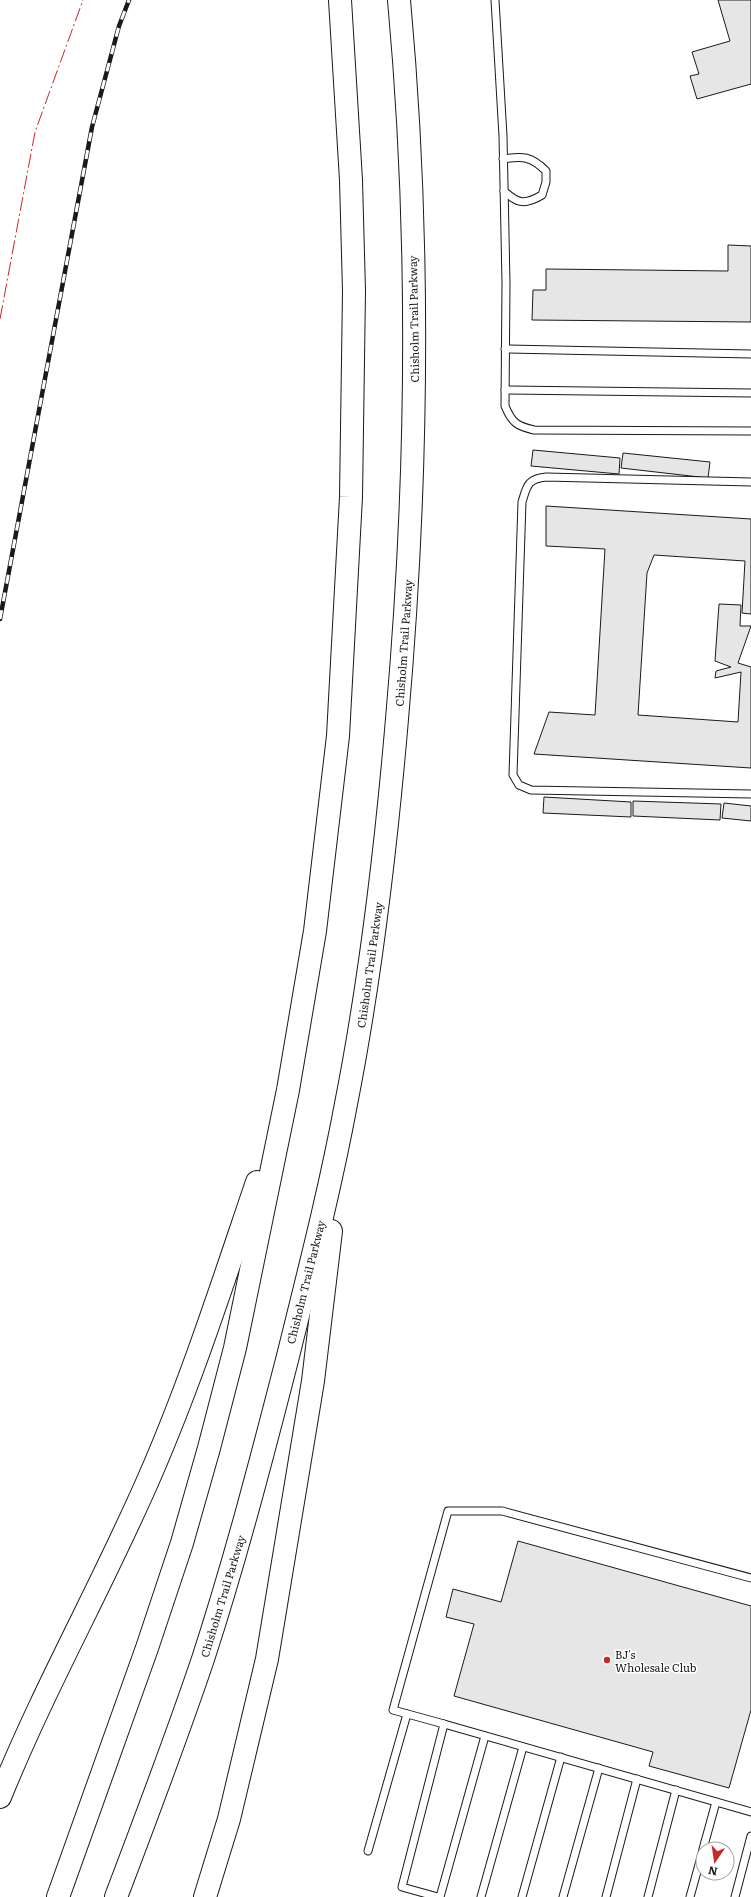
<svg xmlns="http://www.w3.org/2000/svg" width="751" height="1897" font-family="Literata,serif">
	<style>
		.building { fill: #e6e6e6; stroke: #1a1a1a }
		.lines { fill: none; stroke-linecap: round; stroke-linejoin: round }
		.service-casing { stroke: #1a1a1a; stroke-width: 9 }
		.motorway-casing { stroke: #1a1a1a; stroke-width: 24 }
		.service { stroke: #fff; stroke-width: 7 }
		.motorway { stroke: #fff; stroke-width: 22 }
		.rail-casing { stroke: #1a1a1a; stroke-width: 4.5 }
		.rail { stroke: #fff; stroke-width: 3; stroke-dasharray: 9; stroke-linecap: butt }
		.power { stroke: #c62828; stroke-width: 1; stroke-dasharray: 14 3 2 3; stroke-linecap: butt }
		.poi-dot { fill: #c62828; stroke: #fff; stroke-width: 1.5 }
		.labels { text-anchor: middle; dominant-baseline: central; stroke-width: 3; stroke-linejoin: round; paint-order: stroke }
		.street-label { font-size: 11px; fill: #1a1a1a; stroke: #fff }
		.poi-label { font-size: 11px; fill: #1a1a1a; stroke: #fff; text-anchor: start }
	</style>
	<rect width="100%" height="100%" fill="#fff"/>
	<!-- building -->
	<g class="building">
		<path d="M718,0H751V84L697,99L690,76L699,74L692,52L730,41Z"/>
		<path d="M728,245L751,246V322L532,320L533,290H546V269L728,271Z"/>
		<path d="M533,450L620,458L619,474L531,466Z"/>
		<path d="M623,453L710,462L708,478L621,468Z"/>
		<path d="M546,506L751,519V614L742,613L745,561L654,555L647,573L638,715L738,722L741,672L715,678L716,671L731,667L715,661L719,604L741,605L740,626H751L738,663L751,667V768L534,754L549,712L595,715L605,549L546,546Z"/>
		<path d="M544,797L631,802V817L543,813Z"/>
		<path d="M633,801L721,804L720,820L633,816Z"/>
		<path d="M724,803L751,806V821L722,818Z"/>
		<path d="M518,1541L751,1606V1710L729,1788L649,1766L653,1752L454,1696L474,1624L446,1617L453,1589L501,1602Z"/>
	</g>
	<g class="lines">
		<defs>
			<g id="service">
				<path d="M495,0L503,136L506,283L505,406C512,423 517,426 534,430L751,431"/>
				<path d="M503,159C523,156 531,156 546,171V182L542,195C525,205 518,204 504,191"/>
				<path d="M505,349L751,354"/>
				<path d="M505,390L751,393"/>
				<path d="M751,482L546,477C527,479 527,486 522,502L513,775L519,785L531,790L751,794"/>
				<path d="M444,1724L751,1812"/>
				<path d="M703,1849L716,1802"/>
				<path d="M368,1851L407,1714"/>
				<path d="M438,1897L402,1887L444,1724L393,1710L448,1511H502L751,1578"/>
				<path d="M440,1897L485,1736"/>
				<path d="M481,1897L523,1747"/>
				<path d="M522,1897L561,1757"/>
				<path d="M563,1897L599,1768"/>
				<path d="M606,1897L637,1779"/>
				<path d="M648,1897L676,1790"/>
				<path d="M690,1897L703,1850"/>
				<path d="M735,1897L751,1836"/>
			</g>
			<g id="motorway">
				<path d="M0,1797C44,1688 102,1586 149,1478C191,1382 223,1282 257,1182"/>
				<path d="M58,1897L147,1648L182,1543L209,1448L235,1348L288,1090L315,931L338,736L351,497L354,291L351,180L340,0"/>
				<path d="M116,1897C146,1818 176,1739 203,1659C235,1561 261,1461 287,1360C308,1275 330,1190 346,1104C371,977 386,848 397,719C418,480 421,239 399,0"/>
				<path d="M205,1897L229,1819L267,1659L313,1381L331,1231"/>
			</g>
		</defs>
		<!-- service casing -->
		<use href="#service" class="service-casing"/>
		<!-- motorway casing -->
		<use href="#motorway" class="motorway-casing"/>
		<!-- service -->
		<use href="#service" class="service"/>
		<!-- motorway -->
		<use href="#motorway" class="motorway"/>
		<defs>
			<path id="rail" d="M0,619L92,127L119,26L129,0"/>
		</defs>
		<!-- rail casing -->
		<use href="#rail" class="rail-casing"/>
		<!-- rail -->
		<use href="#rail" class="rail"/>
		<!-- power -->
		<path class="power" d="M0,319L35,132L83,0"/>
	</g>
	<!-- markers -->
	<circle class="poi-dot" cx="607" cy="1660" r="4"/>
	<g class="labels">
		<!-- street labels -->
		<g class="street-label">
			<text transform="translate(413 319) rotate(-91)">Chisholm Trail Parkway</text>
			<text transform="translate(403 643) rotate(-86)">Chisholm Trail Parkway</text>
			<text transform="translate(369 965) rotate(-82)">Chisholm Trail Parkway</text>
			<text transform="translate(305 1282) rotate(-76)">Chisholm Trail Parkway</text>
			<text transform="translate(222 1596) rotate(-73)">Chisholm Trail Parkway</text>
		</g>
		<!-- poi labels -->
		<g class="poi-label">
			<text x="615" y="1654">BJ's<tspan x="615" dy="13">Wholesale Club</tspan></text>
		</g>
	</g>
	<!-- north arrow -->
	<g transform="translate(715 1861) rotate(193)"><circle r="19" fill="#ffffff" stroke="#a3a3a3"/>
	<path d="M0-3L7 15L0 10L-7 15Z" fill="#c62828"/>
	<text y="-6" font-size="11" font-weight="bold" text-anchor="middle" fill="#1a1a1a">N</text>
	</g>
</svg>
